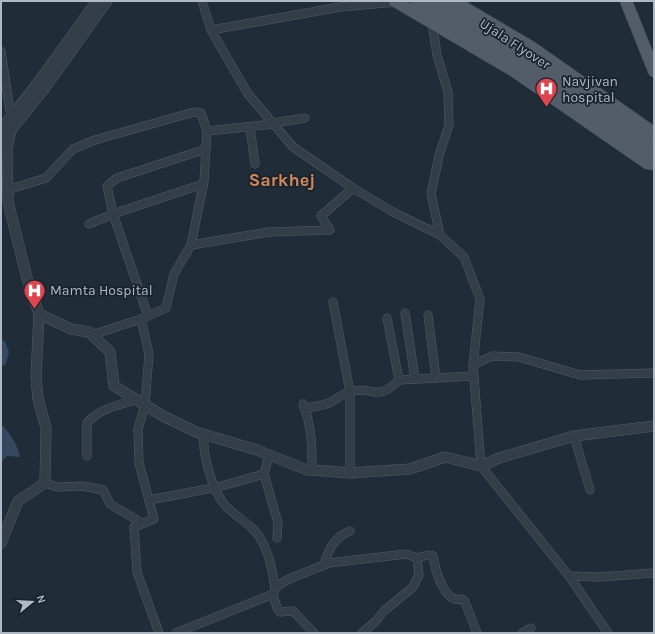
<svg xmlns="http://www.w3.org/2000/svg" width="655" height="634" font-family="Karla,sans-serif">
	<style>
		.water { fill: #34495f }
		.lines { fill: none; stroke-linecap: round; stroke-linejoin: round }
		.minor-casing { stroke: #515c66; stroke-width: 9 }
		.tertiary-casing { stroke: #515c66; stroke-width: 11 }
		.primary-casing { stroke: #3d4752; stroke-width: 13 }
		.minor { stroke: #343e48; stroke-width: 8 }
		.tertiary { stroke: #343e48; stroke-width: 10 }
		.primary { stroke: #525d69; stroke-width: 12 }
		.labels { text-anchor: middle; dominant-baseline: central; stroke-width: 3.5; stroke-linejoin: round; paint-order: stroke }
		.street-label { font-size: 14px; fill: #aeb9c5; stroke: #19232d }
		.poi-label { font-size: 14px; fill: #aeb9c5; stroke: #19232d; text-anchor: start }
		.district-label { font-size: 18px; font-weight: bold; fill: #d3875b; stroke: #19232d }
	</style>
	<rect width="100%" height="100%" fill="#202c38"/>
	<!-- water -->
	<g class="water">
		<path d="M1,340L5,341L9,352L6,364L1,367Z"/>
		<path d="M1,424C10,433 18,445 20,457L7,456L1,462Z"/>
	</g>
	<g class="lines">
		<defs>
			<g id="minor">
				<path d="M202,1L211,30L248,94L293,147L353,188L393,212L440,235L464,257L480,299L473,365L481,466L569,576L599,577L654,573"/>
				<path d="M432,22L437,55L448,92L449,125L439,156L431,194L440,235"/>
				<path d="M211,30L340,7L397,2"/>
				<path d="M1,51L11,118"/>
				<path d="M273,123L305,118"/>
				<path d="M250,127L255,164"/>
				<path d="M7,190L46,178L73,149L95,140L194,112L201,113L207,131"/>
				<path d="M89,224L113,214L107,186L117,178L206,149"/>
				<path d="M191,245L269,232L330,230L321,216L353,188"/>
				<path d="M333,302L350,392V473"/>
				<path d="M405,313L415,379"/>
				<path d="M428,315L436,378"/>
				<path d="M148,316L113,214L203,184"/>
				<path d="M387,318L399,380L474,376"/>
				<path d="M92,335L141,319"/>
				<path d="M473,365L492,356L519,357L580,375L654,373"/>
				<path d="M303,404C312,426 312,447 312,470"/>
				<path d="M304,408C313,407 321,406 329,403C336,400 343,393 351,391C376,386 375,403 399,380"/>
				<path d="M204,435C202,454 212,489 224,504C234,516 249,522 258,535C268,549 273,572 275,590"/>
				<path d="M574,436L590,490"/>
				<path d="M87,456V423C99,409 118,405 135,400"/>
				<path d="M269,456L264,474L278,523L277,538"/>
				<path d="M45,483L57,487L83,486L103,490L110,504L142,523"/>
				<path d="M149,500L218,487L264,474"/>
				<path d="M323,566C329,550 333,538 350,531"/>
				<path d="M569,576L608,633"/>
				<path d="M273,594L277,608L280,612L293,611L314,633"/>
				<path d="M159,633L137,572L134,527L154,519L139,463L138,429L145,405L149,354L141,319L166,308L174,274L191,245L204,181L207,131L274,124"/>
				<path d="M176,633L273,594L278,585L289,579L329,563L406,554L417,558L428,555L433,556C435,569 444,604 462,599L465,602L477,633"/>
				<path d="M362,633L375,622L384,611L413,587L419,575L417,558"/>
				<path d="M522,633L531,628"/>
			</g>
			<g id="tertiary">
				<path d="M1,145L4,126L37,84L97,1"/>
				<path d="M39,314L71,329L89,332L110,352L114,386L163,416L196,432L257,450L307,470H312L350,473L410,469L445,457L481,466L499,458L574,436L654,426"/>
				<path d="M1,543L18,501L45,483L46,428L38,399L36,377L39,314L27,278L8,202L7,149L11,130L44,89L107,1"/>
			</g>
			<g id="primary">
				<path d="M395,1L514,71L647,163L654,164"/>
				<path d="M417,1L517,63L654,156"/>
				<path d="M436,1L522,54L654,144"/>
				<path d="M453,1L531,47L654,133"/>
				<path d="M626,1L654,71"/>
			</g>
		</defs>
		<!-- minor casing -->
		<use href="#minor" class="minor-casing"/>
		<!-- tertiary casing -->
		<use href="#tertiary" class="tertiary-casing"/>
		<!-- primary casing -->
		<use href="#primary" class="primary-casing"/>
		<!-- minor -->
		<use href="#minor" class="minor"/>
		<!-- tertiary -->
		<use href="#tertiary" class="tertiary"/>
		<!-- primary -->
		<use href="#primary" class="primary"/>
	</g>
	<!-- icons -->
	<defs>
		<symbol id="hospital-pin" viewBox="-11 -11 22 30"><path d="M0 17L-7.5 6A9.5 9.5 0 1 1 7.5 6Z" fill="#e0444e" stroke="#19232d"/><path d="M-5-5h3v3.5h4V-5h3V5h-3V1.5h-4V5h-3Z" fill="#fff"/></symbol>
	</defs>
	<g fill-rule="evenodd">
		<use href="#hospital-pin" x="534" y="76" width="25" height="34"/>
		<use href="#hospital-pin" x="22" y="278" width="25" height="34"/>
	</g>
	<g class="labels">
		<!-- street labels -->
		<g class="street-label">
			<text transform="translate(515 44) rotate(33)">Ujala Flyover</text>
		</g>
		<!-- poi labels -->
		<g class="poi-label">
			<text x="562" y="81">Navjivan<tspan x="562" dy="16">hospital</tspan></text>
			<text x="50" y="290">Mamta Hospital</text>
		</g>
		<!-- district labels -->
		<g class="district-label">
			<text x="282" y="180">Sarkhej</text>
		</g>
	</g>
	<!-- border -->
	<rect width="655" height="634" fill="none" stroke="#aeb9c5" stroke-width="4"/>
	<!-- north arrow -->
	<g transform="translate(32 602) rotate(72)" stroke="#19232d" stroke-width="3" paint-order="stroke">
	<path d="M0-3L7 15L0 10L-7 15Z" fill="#aeb9c5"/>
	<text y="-6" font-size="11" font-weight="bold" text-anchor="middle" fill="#aeb9c5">N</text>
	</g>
</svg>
